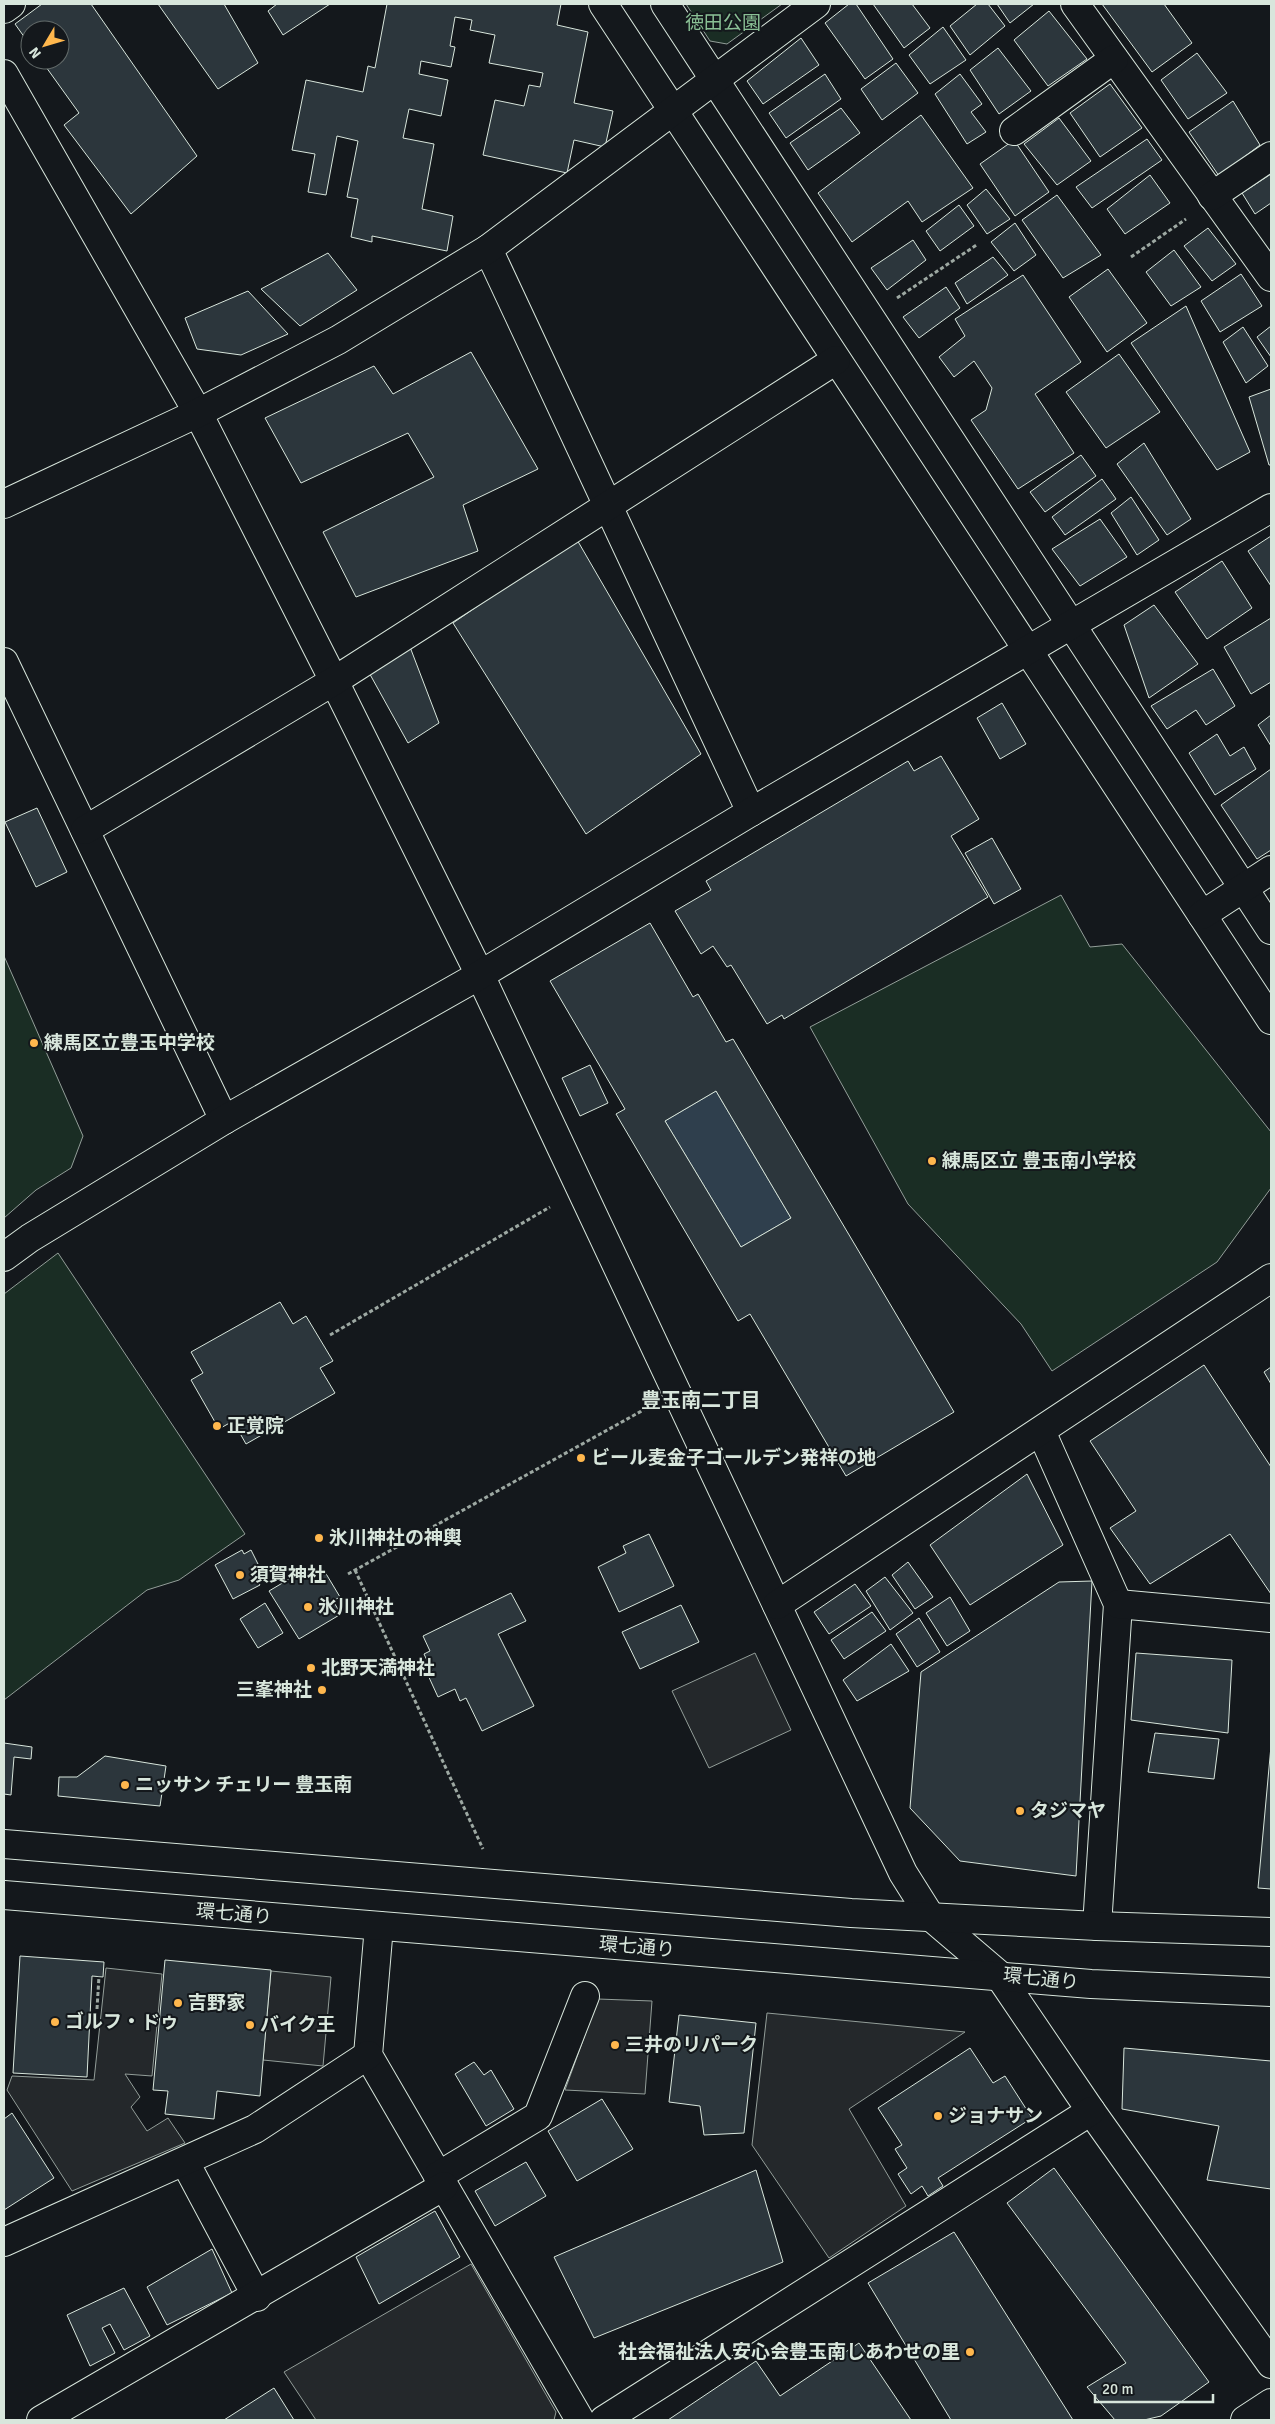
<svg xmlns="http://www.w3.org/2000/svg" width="1275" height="2424" font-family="Signika,'Noto Sans JP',sans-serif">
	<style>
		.green { fill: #1a2d24; stroke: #939e99 }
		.parking { fill: #24282b; stroke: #939e99 }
		.water { fill: #2f3f4d; stroke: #939e99 }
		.building { fill: #2c363c; stroke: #d8e6dc; fill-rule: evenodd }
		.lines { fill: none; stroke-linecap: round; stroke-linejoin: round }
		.minor-casing { stroke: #d8e6dc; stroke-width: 30 }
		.major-casing { stroke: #d8e6dc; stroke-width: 30 }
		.path { stroke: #9da8a2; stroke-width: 3; stroke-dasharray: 4 2.5; stroke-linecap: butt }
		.minor { stroke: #14181c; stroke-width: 28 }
		.major { stroke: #14181c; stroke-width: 28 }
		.poi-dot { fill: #ffb74d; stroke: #14181c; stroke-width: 2 }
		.labels { text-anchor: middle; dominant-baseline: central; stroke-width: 4; stroke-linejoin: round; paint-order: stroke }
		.park-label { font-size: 19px; fill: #8ac095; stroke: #14181c }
		.poi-label { font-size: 19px; font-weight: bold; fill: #d8e6dc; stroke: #14181c; text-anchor: start }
		.street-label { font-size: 19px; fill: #d8e6dc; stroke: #14181c }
		.neighbourhood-label { font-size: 20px; font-weight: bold; fill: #d8e6dc; stroke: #14181c }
	</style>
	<rect width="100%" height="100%" fill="#14181c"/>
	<!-- green -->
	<g class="green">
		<path d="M686,4H782L727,44L710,41Z"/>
		<path d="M1061,895L1090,947L1122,944L1271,1132V1188L1217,1262L1052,1371L1021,1324L908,1204L810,1027Z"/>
		<path d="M4,956L83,1136L71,1168L36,1190L4,1218Z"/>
		<path d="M58,1253L245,1534L179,1580L147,1590L4,1700V1294Z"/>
	</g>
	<!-- parking -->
	<g class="parking">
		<path d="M755,1653L791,1730L709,1768L672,1691Z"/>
		<path d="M106,1968L162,1974L152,2076L125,2074L140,2097L131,2107L147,2131L168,2118L185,2143L72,2191L7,2090L12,2076L94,2080Z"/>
		<path d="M271,1971L331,1977L323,2066L263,2060Z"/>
		<path d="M598,1999L652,2001L645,2094L565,2090Z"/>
		<path d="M767,2013L965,2032L849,2109L906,2206L829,2258L752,2145Z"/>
		<path d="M471,2264L556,2412L554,2420H316L284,2372Z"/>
	</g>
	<!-- water -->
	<path class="water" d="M716,1091L791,1218L741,1247L665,1121Z"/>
	<!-- building -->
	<g class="building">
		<path d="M42,4H91L197,156L131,214L64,125L79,113L41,60H60V30H30V45L15,24Z"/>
		<path d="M158,4H224L258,63L218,89Z"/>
		<path d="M277,4H330L283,35L268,11Z"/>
		<path d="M387,4H561L557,25L588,32L574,103L613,111L605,147L574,140L567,173L483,155L495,100L524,106L529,85L540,87L543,73L489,63L495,35L470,30L472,20L455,17L450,46L455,47L451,67L421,61L419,74L448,80L441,116L409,109L403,138L434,144L422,209L453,216L447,251L372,236V242L351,237L358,199L347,197L358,141L337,136L326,195L308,192L315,154L292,150L306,80L363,92L368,66L375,68Z"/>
		<path d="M849,4H856L893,59L865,79L825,23Z"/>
		<path d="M873,4H912L930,28L904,48Z"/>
		<path d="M977,4H988L1005,26L970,55L950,26Z"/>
		<path d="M997,4H1034L1010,23Z"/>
		<path d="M1102,4H1164L1192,43L1152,72Z"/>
		<path d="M1049,11L1087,59L1048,86L1014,40Z"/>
		<path d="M943,27L966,60L930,84L909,55Z"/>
		<path d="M801,38L819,65L763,104L747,81Z"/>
		<path d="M998,48L1031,91L999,114L970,70Z"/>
		<path d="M1197,53L1227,93L1188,119L1161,80Z"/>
		<path d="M896,63L918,93L882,120L861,89Z"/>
		<path d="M825,74L841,99L786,138L769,113Z"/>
		<path d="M960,74L982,104L971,112L986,132L967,144L935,94Z"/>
		<path d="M1110,84L1142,128L1100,157L1070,113Z"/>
		<path d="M1233,101L1260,145L1219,176L1189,132Z"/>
		<path d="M841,108L860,133L808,170L790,143Z"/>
		<path d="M921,115L973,188L922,222L908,201L852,242L818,193Z"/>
		<path d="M1059,118L1091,161L1057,185L1024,144Z"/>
		<path d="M1147,139L1162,160L1092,208L1076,187Z"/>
		<path d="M1014,140L1049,192L1015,216L980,164Z"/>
		<path d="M1271,174V203L1255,214L1242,193Z"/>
		<path d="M1150,175L1170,203L1125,234L1107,209Z"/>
		<path d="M986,189L1010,219L987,234L967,205Z"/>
		<path d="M1057,195L1101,255L1063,278L1022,220Z"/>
		<path d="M959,205L974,226L940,251L926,231Z"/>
		<path d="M1015,223L1036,255L1014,271L991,242Z"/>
		<path d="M1208,228L1236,264L1212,281L1184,246Z"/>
		<path d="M913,240L926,260L887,290L871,268Z"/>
		<path d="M1174,250L1201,287L1171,306L1146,272Z"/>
		<path d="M328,253L357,290L300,326L261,289Z"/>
		<path d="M993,257L1008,275L967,304L955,283Z"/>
		<path d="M1108,269L1147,323L1107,352L1069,297Z"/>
		<path d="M1241,274L1262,306L1220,332L1201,301Z"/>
		<path d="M1023,275L1081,362L1035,394L1074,453L1018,489L971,420L986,410L992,388L974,361L954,377L939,357L965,336L955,319Z"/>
		<path d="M946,287L960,308L919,338L903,317Z"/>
		<path d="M248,291L288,334L241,355L197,349L185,318Z"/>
		<path d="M1186,306L1250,452L1217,470L1131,343Z"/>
		<path d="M1271,326V357L1257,337Z"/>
		<path d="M1243,327L1268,366L1246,383L1223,342Z"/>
		<path d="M471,352L538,469L463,505L478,551L356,597L323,532L434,477L408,433L301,483L265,418L374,366L393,394Z"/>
		<path d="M1119,354L1160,412L1106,448L1066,392Z"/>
		<path d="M1271,389V465H1269L1249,397Z"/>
		<path d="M1144,443L1191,519L1167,535L1117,464Z"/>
		<path d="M1081,455L1096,476L1045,512L1030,492Z"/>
		<path d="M1102,479L1116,499L1065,535L1052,517Z"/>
		<path d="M1131,497L1159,540L1137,555L1111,513Z"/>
		<path d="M1100,519L1127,557L1080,586L1052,549Z"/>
		<path d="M1271,536V586L1248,551Z"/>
		<path d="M576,538L701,754L586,834L453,623Z"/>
		<path d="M1222,561L1252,608L1207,639L1175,592Z"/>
		<path d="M1154,605L1198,664L1149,698L1124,625Z"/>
		<path d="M1271,618V682L1251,694L1224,647Z"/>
		<path d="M410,647L439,723L408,743L367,669Z"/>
		<path d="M1213,669L1235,706L1206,725L1196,710L1167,729L1151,706Z"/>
		<path d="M1002,703L1026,744L1000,759L977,718Z"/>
		<path d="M1271,715V746L1258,725Z"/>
		<path d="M1217,734L1230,756L1244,747L1256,769L1215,795L1189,753Z"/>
		<path d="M941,756L979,819L951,836L988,897L784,1019L782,1015L767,1024L731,965L727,967L713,946L701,954L675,911L711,890L706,881L908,761L914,771Z"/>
		<path d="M1271,769V850L1257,859L1221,805Z"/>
		<path d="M37,808L67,872L36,887L5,822Z"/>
		<path d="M992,838L1021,889L994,904L965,853Z"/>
		<path d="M650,923L693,997L698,994L726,1042L733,1039L954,1412L846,1476L750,1314L738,1321L616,1114L625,1109L550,981ZM716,1091L791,1218L741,1247L665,1121Z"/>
		<path d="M590,1065L608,1103L580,1116L562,1078Z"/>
		<path d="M280,1302L293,1324L306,1316L333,1361L320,1368L335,1393L246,1444L233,1421L219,1429L191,1380L203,1373L191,1352Z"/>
		<path d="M1204,1365L1271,1467V1594L1230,1534L1150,1584L1110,1528L1136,1511L1090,1441Z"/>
		<path d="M1271,1367V1384L1264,1372Z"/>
		<path d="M1027,1474L1063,1545L970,1605L930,1545Z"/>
		<path d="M649,1534L674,1586L619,1612L598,1567L626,1553L623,1546Z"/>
		<path d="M242,1550L244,1554L251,1550L265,1578L258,1582L260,1585L233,1599L215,1565Z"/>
		<path d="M908,1562L933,1597L915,1609L892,1575Z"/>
		<path d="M311,1566L318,1577L325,1572L340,1597L333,1601L341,1614L299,1639L269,1591Z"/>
		<path d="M885,1577L913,1613L890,1630L866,1591Z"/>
		<path d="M1092,1581L1076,1876L960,1861L910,1808L921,1672L1059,1582Z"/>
		<path d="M855,1584L871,1606L829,1634L814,1612Z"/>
		<path d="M511,1593L526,1621L498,1634L534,1706L482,1731L466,1698L460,1701L455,1689L438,1697L427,1673L432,1671L424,1654L430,1651L423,1636Z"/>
		<path d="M950,1597L970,1631L947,1646L926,1613Z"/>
		<path d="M265,1603L283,1633L258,1648L240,1619Z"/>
		<path d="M681,1605L699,1642L640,1669L622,1632Z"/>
		<path d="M872,1612L886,1631L844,1659L831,1640Z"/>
		<path d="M919,1618L940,1652L917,1667L896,1634Z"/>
		<path d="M891,1644L909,1671L857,1701L843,1680Z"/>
		<path d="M1136,1653L1232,1660L1228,1733L1131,1720Z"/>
		<path d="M1155,1733L1219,1739L1214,1779L1148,1772Z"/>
		<path d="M4,1743L32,1747L31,1759L14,1757L11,1795L4,1794Z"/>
		<path d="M1271,1746V1889L1258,1888Z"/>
		<path d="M105,1756L166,1766L160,1806L58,1796L59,1777H77Z"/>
		<path d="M20,1956L104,1962L103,1977L92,1976L87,2077L13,2073Z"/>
		<path d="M165,1960L271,1970L260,2096L217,2091L214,2119L165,2114L168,2091L153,2090Z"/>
		<path d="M679,2015L756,2023L744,2133L704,2135L700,2106L669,2102Z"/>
		<path d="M970,2048L993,2083L1005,2076L1032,2118L938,2178L943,2186L928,2196L922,2186L911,2194L898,2174L907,2168L895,2149L902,2145L878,2108Z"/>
		<path d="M1124,2048L1271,2061V2189L1207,2180L1219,2126L1122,2109Z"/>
		<path d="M474,2062L484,2075L491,2070L514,2109L486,2126L455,2074Z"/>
		<path d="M602,2099L633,2149L577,2181L548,2131Z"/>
		<path d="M12,2113L54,2178L4,2210V2119Z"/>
		<path d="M526,2162L546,2196L495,2226L475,2191Z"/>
		<path d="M1054,2168L1209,2382L1161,2416L1144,2420H1115L1087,2387L1126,2363L1007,2203Z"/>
		<path d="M756,2170L783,2262L594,2338L554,2257Z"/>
		<path d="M435,2211L460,2257L379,2304L356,2257Z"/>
		<path d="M954,2232L1073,2420H951L868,2283Z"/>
		<path d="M212,2249L232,2293L167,2325L147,2287Z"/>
		<path d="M124,2288L150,2336L124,2350L110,2324L102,2328L115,2353L90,2366L67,2315Z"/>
		<path d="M859,2343L911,2420H668L756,2361L780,2396Z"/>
		<path d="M274,2388L294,2420H224Z"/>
	</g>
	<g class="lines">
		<defs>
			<g id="minor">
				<path d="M603,4L1271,1020"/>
				<path d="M665,4L1271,930"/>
				<path d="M1075,4L1271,277"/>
				<path d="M4,9L11,4"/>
				<path d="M4,74L198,413L334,681L480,975L903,1873L930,1916L998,1974L1091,2111L1271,2364"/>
				<path d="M1014,131L1114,59"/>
				<path d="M1212,196L1271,156"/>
				<path d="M488,249L751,812"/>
				<path d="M4,504L198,413L338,340L488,249L816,4"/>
				<path d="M4,662L224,1120"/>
				<path d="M85,830L334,681L836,360"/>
				<path d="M1202,915L1271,870"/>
				<path d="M4,1257L30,1238L224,1120L480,975L751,812L1271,508"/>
				<path d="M1041,1431L1118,1604L1097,1926"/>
				<path d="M1118,1604L1271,1618"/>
				<path d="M777,1605L1271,1278"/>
				<path d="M379,1926L368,2055L580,2420"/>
				<path d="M185,2162L257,2297"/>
				<path d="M438,2176L538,2116L585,1996"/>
				<path d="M4,2242L255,2129L368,2055"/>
				<path d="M41,2420L444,2186"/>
				<path d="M604,2420L1091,2111"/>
			</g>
			<g id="major">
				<path d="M4,1844L851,1913L1097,1926L1271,1932"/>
				<path d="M4,1895L1091,1984L1271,1992"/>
				<path d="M1245,2420L1271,2403"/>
			</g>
		</defs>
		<!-- minor casing -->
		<use href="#minor" class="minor-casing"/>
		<!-- major casing -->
		<use href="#major" class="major-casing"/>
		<!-- path -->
		<g class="path">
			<path d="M1131,257L1186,219"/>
			<path d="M897,298L978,244"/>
			<path d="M330,1335L550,1207"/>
			<path d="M355,1570L483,1849"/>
			<path d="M348,1574L647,1408"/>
			<path d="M97,2009L99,1976"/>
		</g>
		<!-- minor -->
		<use href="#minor" class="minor"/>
		<!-- major -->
		<use href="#major" class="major"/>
	</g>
	<!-- markers -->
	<g class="poi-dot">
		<circle cx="34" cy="1043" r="5"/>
		<circle cx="932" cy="1161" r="5"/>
		<circle cx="217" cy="1426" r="5"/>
		<circle cx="581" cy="1458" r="5"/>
		<circle cx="319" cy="1538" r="5"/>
		<circle cx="240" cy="1575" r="5"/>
		<circle cx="308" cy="1607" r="5"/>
		<circle cx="311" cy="1668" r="5"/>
		<circle cx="322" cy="1690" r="5"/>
		<circle cx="125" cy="1785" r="5"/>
		<circle cx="1020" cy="1811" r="5"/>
		<circle cx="178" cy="2003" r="5"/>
		<circle cx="55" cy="2022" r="5"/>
		<circle cx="250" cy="2025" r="5"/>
		<circle cx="615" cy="2045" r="5"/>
		<circle cx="938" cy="2116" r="5"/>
		<circle cx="970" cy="2352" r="5"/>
	</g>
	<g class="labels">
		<!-- park labels -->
		<g class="park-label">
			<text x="723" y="23">徳田公園</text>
		</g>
		<!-- poi labels -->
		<g class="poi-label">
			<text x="44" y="1043">練馬区立豊玉中学校</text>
			<text x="942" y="1161">練馬区立 豊玉南小学校</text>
			<text x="227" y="1426">正覚院</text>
			<text x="591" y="1458">ビール麦金子ゴールデン発祥の地</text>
			<text x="329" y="1538">氷川神社の神輿</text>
			<text x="250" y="1575">須賀神社</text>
			<text x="318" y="1607">氷川神社</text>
			<text x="321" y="1668">北野天満神社</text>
			<text x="312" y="1690" text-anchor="end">三峯神社</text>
			<text x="135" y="1785">ニッサン チェリー 豊玉南</text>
			<text x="1030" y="1811">タジマヤ</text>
			<text x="188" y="2003">吉野家</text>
			<text x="65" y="2022">ゴルフ・ドゥ</text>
			<text x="260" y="2025">バイク王</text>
			<text x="625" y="2045">三井のリパーク</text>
			<text x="948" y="2116">ジョナサン</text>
			<text x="960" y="2352" text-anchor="end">社会福祉法人安心会豊玉南しあわせの里</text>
		</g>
		<!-- street labels -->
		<g class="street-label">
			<text transform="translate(234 1914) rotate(5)">環七通り</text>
			<text transform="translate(637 1947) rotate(5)">環七通り</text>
			<text transform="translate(1041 1979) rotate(6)">環七通り</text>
		</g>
		<!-- neighbourhood labels -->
		<g class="neighbourhood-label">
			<text x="701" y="1400">豊玉南二丁目</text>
		</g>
	</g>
	<!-- border -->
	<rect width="1275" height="2424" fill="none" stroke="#d8e6dc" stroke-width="10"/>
	<!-- north arrow -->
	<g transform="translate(45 45) rotate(232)"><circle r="24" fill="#14181c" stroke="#626a69"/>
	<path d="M0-4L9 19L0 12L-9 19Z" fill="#ffb74d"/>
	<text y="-8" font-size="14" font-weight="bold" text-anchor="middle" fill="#d8e6dc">N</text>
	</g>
	<!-- scale -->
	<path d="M1095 2394v8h118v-8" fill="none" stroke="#d8e6dc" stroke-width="2.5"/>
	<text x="1102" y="2394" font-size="15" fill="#d8e6dc" stroke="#14181c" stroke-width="4" paint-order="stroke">20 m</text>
</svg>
